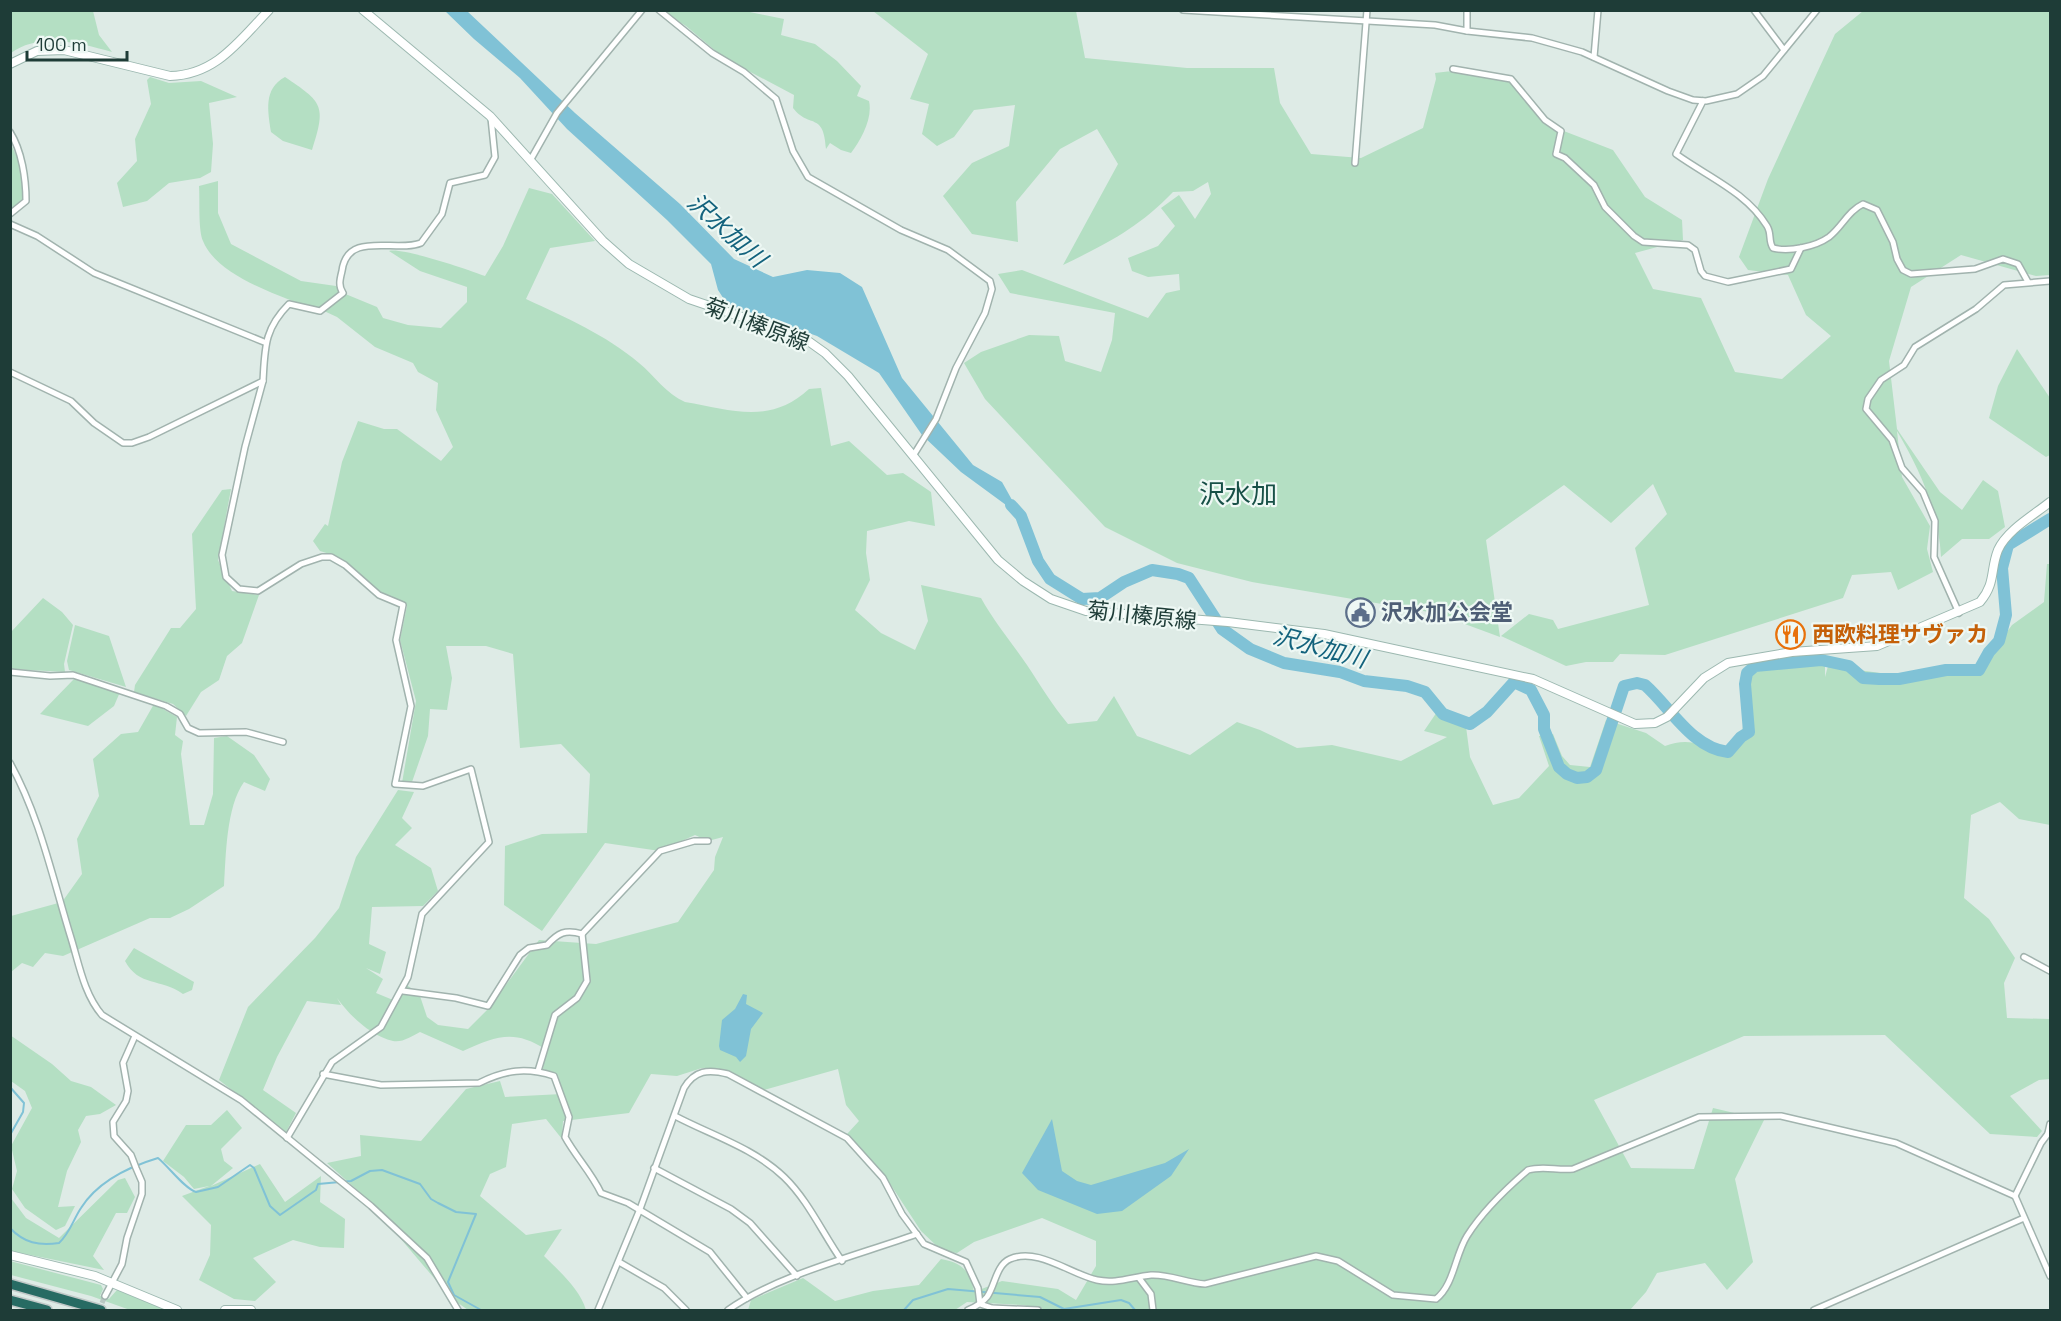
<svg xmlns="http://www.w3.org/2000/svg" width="2061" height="1321" font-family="'Space Grotesk','Noto Sans JP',sans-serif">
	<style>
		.green { fill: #b4dfc3 }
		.water { fill: #80c2d6 }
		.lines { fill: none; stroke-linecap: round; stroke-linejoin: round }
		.stream { stroke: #80c2d6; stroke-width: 2 }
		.river { stroke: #80c2d6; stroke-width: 12 }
		.street-tunnel { stroke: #b8c8c3; stroke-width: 5; stroke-dasharray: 5 2.5; stroke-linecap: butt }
		.street-casing { stroke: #a1b3ae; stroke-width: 8 }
		.secondary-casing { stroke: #9cb8b0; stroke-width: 10 }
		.highway-casing { stroke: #c0c8c7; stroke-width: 12 }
		.street { stroke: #fff; stroke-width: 5 }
		.secondary { stroke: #fff; stroke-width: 8 }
		.highway { stroke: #276b63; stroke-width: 9 }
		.labels { text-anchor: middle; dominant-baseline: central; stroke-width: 4.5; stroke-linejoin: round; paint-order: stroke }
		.street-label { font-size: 22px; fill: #1e3c37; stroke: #eef8f4 }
		.service-label { font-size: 22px; font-weight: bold; fill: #4e5e75; stroke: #eef8f4; text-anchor: start }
		.food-label { font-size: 22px; font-weight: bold; fill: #c56008; stroke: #eef8f4; text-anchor: start }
		.water-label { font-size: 24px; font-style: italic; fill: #13637d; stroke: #eef8f4 }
		.quarter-label { font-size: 26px; fill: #185047; stroke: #eef8f4 }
	</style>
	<rect width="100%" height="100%" fill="#deebe6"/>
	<!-- green -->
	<g class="green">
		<path d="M11,10L93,11L99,35L112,52C81,43 39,32 11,53Z"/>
		<path d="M662,11H745L784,19L781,35L815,44L837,61L861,86L857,96L869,101C873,118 861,140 851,153L841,150L830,143L826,149C824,111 809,129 793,108L794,95L724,58L686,26Z"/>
		<path d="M873,11H1076L1085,58L1187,68H1274L1280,103L1311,154L1361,158L1423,128L1436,79L1435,73C1459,68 1486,76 1511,79L1556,128L1613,150L1645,197L1682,220L1683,240L1635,253L1653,289L1701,298L1735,372L1782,379L1831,336L1806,315L1788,275L1748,270L1739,257L1768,179L1835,34L1863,11H2050V275L2036,276L1961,255L1911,287L1889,361L1897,429L1940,492L1962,510L1983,480L1998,491L2005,527L1989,539H1962L1941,557C1939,512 1920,470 1897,431L1902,477L1930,526L1927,549L1933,572L1898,590L1891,572L1852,575L1843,598L1665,655L1620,654L1613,662H1586L1566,666L1501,636L1529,614L1553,620L1558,629L1649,605L1635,548L1667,514L1653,484L1611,523L1564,485L1486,540L1500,637L1435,613L1252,582L1177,563L1105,527L985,399L964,363L981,352L1029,335L1059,336L1065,361L1101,372L1112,340L1115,313L1010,293L998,274L1022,270L1148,318L1166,293L1180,290L1179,274L1148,277L1132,271L1128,258L1158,246L1175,226L1161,208L1179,195L1195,219L1211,194L1208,182L1193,191L1173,192C1137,229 1108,243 1063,265L1118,164L1097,129L1060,149L1016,202L1018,242L972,234L943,196L972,163L1009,146L1015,105L974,110L954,137L937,146L922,134L929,104L910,99L928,54Z"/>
		<path d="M150,77L169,83L201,81L237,97L209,103L213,144L211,172L200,178L169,183L147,201L123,207L117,183L137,161L135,139L151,104L147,80Z"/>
		<path d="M285,77C322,102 327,105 312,150L283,141L271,132C268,111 263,89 285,77Z"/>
		<path d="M10,142L21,166L24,200L11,209Z"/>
		<path d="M218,181V213L231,244L301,281L336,286L343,293L377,307L383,318L408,325L441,328L467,302V287L420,271L389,251C402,247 469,270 485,276L503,246L529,188L552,194L595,241L550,248L526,299C565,317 606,335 639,363C655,376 666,394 685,402C732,410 770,425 809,389L821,388L831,446L849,441L887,475L903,473L931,492L935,526L909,521L867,531L866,553L870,580L855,610L881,633L915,650L928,621L921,585L981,598C995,623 1012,643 1027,665C1041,686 1052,705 1068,724L1097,721L1114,696L1137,736L1190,755L1237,722L1260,730L1297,748L1332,745L1401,761L1447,737L1424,731L1441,706L1465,719L1470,757L1493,805L1519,798L1549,766L1539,736L1553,734L1562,756L1570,765L1590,767L1606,720L1646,733L1665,746C1686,738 1701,743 1721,753L1742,736L1747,682L1754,670L1794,661L1825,665V677L1828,666L1888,674L1979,670L2012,625L2044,602L2047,564H2050V825L2019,819L2000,802L1971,815L1964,898L1989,919L2015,958L2004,983L2007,1018L2050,1019V1079L2039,1080L2010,1096L2042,1131L2037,1137L1990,1134L1885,1035L1744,1036L1594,1100L1631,1168L1694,1169L1713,1108L1764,1120L1735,1179L1753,1262L1727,1290L1705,1263L1657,1273L1646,1292L1630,1310H1048L1023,1305L967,1302L955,1310H748L751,1300L803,1278L835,1301L873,1291L919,1285L941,1259C963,1263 970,1271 974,1292L1002,1281L1058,1289L1076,1300L1096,1266V1241L1042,1218L974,1242L957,1253L942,1251L921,1231L883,1173L847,1134L859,1121L846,1105L838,1069L764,1090L717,1068H702L677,1076L651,1074L629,1113L563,1121L562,1139L546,1119L512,1124L506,1167L490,1174L480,1196L526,1235L562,1229L544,1256C559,1271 580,1289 586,1310H468L451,1298L366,1198L327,1163L361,1156L360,1135L421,1141L466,1089L500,1081L505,1097L562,1094L558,1075L543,1069L545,1049C514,1029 496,1036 463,1051L420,1032C412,1036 402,1043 393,1041C371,1036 350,1016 337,998L341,1005L307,1001L277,1057L263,1090L296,1113L286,1132L219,1080L248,1007L315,938L339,908L356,857L398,790L414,792L402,818L412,828L395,845L431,868L438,891L423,906L372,907L369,944L386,952L380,974L366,968L383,979L376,993L393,1000L403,983L419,993L427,1017L438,1025L468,1029L488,1009L539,940L596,944L678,922L714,870L715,857L723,837L708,841L695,835L660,851L605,843L542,931L504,905L505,846L542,834L587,833L590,774L561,744L520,748L513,654L486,646H446L452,678L447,710L430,709L428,736L412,782L402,783L416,701L400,640L407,606L374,588L336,556L320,551L313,541L325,524L328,526L342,462L358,421L384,429H397L441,461L453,447L436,410L438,383L418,372L413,363L375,347L337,317L324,311L335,300L320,311C286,298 218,278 203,241C198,230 200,199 199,186Z"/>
		<path d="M2017,349L2050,398V455L2046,457L1989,418L1998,386Z"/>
		<path d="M231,489L218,560L232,591L259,595L242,643L227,656L219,680L201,692L186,716L173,704L134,692L135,685L171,628H180L196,609L192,534L222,490Z"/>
		<path d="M43,598L62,612L73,625L64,664L65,672L11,669V632Z"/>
		<path d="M75,625L109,636L126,687L69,670L67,661Z"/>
		<path d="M74,679L120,692L114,706L88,726L40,714Z"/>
		<path d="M154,704L177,717L175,735L183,741L181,754L190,825H204L213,794L214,738L227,736L254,755L270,779L265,791L244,782C226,807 226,856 224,886L189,909L170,918H150L63,956L45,953L33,967L22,963L11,972V916L62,902L82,874L77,839L99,796L93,759L121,734L138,732Z"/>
		<path d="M134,948L194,982L192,990L183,994C161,978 139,987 125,961Z"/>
		<path d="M10,1035L52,1064L71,1081L91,1087L116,1105L100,1114L86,1116L78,1130L81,1142L67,1171L58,1207L75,1206L65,1226L56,1230L25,1208L12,1189L17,1171L11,1146L32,1108L25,1091L11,1081Z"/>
		<path d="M227,1110L242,1128L221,1149L224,1161L233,1168L211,1186L260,1164L285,1202L321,1176L320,1202L345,1219L344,1248L320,1247L293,1240L253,1258L276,1282L255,1301L234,1299L199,1280L210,1255L211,1225L182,1196L209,1186L194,1189L184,1177L163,1161L186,1125H211Z"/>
		<path d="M125,1178L135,1197L127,1213H116L93,1256L104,1270L11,1251V1198L26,1218L59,1238L118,1180Z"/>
		<path d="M10,1261L101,1285L103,1289L100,1296L109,1299L117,1290L166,1310H130L91,1296L11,1275Z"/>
	</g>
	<!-- water -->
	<g class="water">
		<path d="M445,11H467L575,113L680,204L734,259L773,277L807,270L840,273L862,287L902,378L973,465L1002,482L1021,516L961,472L922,435L879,373L817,336L727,304L718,290L711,264L667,220L567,129L520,78L474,39Z"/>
		<path d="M743,994L747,995L746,1004L763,1013L751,1029L746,1056L740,1062L736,1057L720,1050L719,1046L722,1020L735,1009Z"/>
		<path d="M1052,1119L1062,1171L1077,1181L1091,1185L1165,1163L1189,1149L1171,1176L1122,1211L1097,1214L1038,1190L1022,1173Z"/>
	</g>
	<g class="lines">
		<!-- stream -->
		<g class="stream">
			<path d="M10,1087L24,1103L23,1112L10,1135"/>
			<path d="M10,1228C24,1243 39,1246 59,1243C70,1233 73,1220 81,1208C98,1181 128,1167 158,1158C169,1167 185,1189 196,1192L218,1187L250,1165L254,1168L270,1206L280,1215L316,1190L318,1184L351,1181L370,1171L382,1170L420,1184L431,1199L438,1203L456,1212L476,1214L448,1282L454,1295L481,1310"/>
			<path d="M904,1310L913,1300L948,1289L1040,1297L1064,1309L1121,1300L1129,1303L1135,1310"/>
		</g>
		<!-- river -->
		<path class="river" d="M1011,505L1021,516L1038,561L1050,579L1082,599L1100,598L1124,582L1152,570L1178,574L1189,578L1222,629L1250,649L1284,663L1340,672L1364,681L1407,686L1425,692L1443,714L1470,724L1487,712L1514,682L1531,690L1544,715V729L1559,767L1567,774L1577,778L1587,777L1596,770L1624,686L1637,683L1645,685C1670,707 1692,748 1728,752L1741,737L1749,732L1745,684L1747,673L1755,666L1821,660L1849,666L1863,678L1879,679H1899L1946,670H1979L1989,652L1999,641L2006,615L2002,568L2008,545L2050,519"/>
		<!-- street-tunnel -->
		<path class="street-tunnel" d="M99,1310L105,1296"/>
		<defs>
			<g id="street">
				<path d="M659,10L712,53L744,72L776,99L793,151L808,177L901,230L948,250L990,281L992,289L985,313L956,368L936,419L913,456"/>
				<path d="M1183,10L1435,25L1467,31L1532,38L1582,52L1668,91L1693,100L1706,101L1737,94L1763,76L1817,10"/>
				<path d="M1754,10L1784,50"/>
				<path d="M1467,31V10"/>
				<path d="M1594,57L1598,10"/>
				<path d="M1453,69L1511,79L1545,120L1561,131L1556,154L1565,158L1594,185L1605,207L1634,236L1643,242L1688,245L1695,250L1701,271L1705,276L1728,282L1791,269L1801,248"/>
				<path d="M1703,101L1676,154C1708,177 1746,192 1767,226C1772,234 1768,241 1773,248C1789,252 1815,247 1829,237C1842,227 1848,211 1863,204L1877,210L1893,242L1897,259L1903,270L1911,274L1975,269L2003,259L2018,264L2028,282"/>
				<path d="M10,132C22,151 26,179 26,201L10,214"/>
				<path d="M531,159L557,113L642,10"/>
				<path d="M1355,163L1367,10"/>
				<path d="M10,224L37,236L94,273L264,342"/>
				<path d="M10,372L71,401L94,423L123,443H132L149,437L263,381C265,348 264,329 289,304L320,311L343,293C338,286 340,279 342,271C347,230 396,253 421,243L442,214L450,183L485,175L495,157L491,118"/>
				<path d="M263,381L245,447L222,555L226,577L239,589L258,591L301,564L322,557H331L345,565L379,595L403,605L396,640L411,706L395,784L423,786L471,769L489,842L422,914L408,977L381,1027L332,1062L287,1138"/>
				<path d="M1959,613L1934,557L1935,521L1923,492L1902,468L1892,440L1866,409L1868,399L1881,380L1904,365L1915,347L1976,309L2004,285L2050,281"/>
				<path d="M10,672L50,676L73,675L166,706L180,714L188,728L199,733L246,732L283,742"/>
				<path d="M10,763C40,817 53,880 71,938C79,964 84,994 102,1015L241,1100L371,1206L427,1258L458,1310"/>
				<path d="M582,934L660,851L694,841H708"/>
				<path d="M2024,957L2050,971"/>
				<path d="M403,991L456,998L488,1006L520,955L529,948L547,945C558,933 565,929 582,934"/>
				<path d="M538,1071L555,1015L577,998L587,981L582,934"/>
				<path d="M323,1074L381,1085L479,1083C505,1070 526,1067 554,1076L569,1117L565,1137C576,1157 591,1172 601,1193L628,1203L710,1252L747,1298"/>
				<path d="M675,1116C711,1135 754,1148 784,1177C808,1200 823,1234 842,1261"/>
				<path d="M2048,1133L2050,1124"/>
				<path d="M654,1168L731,1209L750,1223L797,1276"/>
				<path d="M2015,1196L2041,1143L2050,1131"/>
				<path d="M619,1262L664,1288L686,1310"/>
				<path d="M1139,1278L1151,1294L1153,1310"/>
				<path d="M105,1296L122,1264L127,1238L142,1194V1182L136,1168L131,1155L114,1136L113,1122L126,1101L128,1091L123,1063L135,1036"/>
				<path d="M598,1310L640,1209L684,1088C695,1070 708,1069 728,1074L847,1138L883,1178L902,1214L924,1244L966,1262L978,1288L980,1304L992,1308L1038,1310"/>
				<path d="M728,1310C777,1275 859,1255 917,1234"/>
				<path d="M968,1310C975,1307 982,1303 987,1297C995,1286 996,1265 1010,1259C1038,1247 1070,1274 1097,1280C1116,1284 1132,1277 1151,1275C1169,1274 1187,1283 1205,1284L1316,1256L1338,1261L1393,1295L1436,1299C1454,1285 1455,1255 1467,1236C1482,1212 1507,1188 1528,1170C1544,1165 1557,1171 1573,1169L1699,1117L1781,1116L1896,1143L2015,1196L2050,1276"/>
				<path d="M1814,1310L2024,1218"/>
			</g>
			<g id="secondary">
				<path d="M363,10L490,116L603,241L629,264L689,299L804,338L825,353L848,376L998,560L1023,581L1051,599L1086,611L1228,622L1324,634L1533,679L1635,724L1655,723L1667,717L1704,678L1728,663L1792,652L1877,646L1980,602C1996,583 1990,570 1998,550C2007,530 2034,515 2050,502"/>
				<path d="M10,64L37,51L64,50L170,76C216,75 239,41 269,10"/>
				<path d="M10,1255L95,1276L177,1310"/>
				<path d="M225,1310H251"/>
			</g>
			<g id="highway">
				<path d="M10,1284L101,1310"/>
				<path d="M10,1300L47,1310"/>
			</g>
		</defs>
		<!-- street casing -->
		<use href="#street" class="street-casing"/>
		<!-- secondary casing -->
		<use href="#secondary" class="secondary-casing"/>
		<!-- highway casing -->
		<use href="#highway" class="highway-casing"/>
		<!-- street -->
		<use href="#street" class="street"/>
		<!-- secondary -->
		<use href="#secondary" class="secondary"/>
		<!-- highway -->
		<use href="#highway" class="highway"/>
	</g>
	<!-- icons -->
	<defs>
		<symbol id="civic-ring" viewBox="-11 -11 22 22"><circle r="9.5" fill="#eef8f4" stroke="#5c6f8a" stroke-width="1.5"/><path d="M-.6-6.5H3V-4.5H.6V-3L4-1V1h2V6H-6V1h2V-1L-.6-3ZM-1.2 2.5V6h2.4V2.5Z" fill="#5c6f8a"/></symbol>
		<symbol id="restaurant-ring" viewBox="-11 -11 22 22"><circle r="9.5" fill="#eef8f4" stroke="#e8710a" stroke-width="1.5"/><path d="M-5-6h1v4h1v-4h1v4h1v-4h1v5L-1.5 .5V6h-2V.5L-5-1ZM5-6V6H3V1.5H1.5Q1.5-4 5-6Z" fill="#e8710a"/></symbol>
	</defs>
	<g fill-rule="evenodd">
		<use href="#civic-ring" x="1344" y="596" width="33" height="33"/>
		<use href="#restaurant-ring" x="1774" y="618" width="33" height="33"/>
	</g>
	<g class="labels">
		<!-- street labels -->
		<g class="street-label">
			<text transform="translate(757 324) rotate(21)">菊川榛原線</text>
			<text transform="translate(1142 615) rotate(6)">菊川榛原線</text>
		</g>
		<!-- service labels -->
		<g class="service-label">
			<text x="1381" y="612">沢水加公会堂</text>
		</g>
		<!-- food labels -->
		<g class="food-label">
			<text x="1812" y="634">西欧料理サヴァカ</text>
		</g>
		<!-- water labels -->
		<g class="water-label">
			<text transform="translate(727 230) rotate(42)">沢水加川</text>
			<text transform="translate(1320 647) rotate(15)">沢水加川</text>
		</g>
		<!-- quarter labels -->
		<g class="quarter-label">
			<text x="1238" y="494">沢水加</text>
		</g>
	</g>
	<!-- border -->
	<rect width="2061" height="1321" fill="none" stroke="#1e3c37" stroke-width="24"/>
	<!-- scale -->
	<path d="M27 51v9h100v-9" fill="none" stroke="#1e3c37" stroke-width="3"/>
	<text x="36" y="51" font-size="18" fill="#1e3c37" stroke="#eef8f4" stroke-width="4.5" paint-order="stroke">100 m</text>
</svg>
